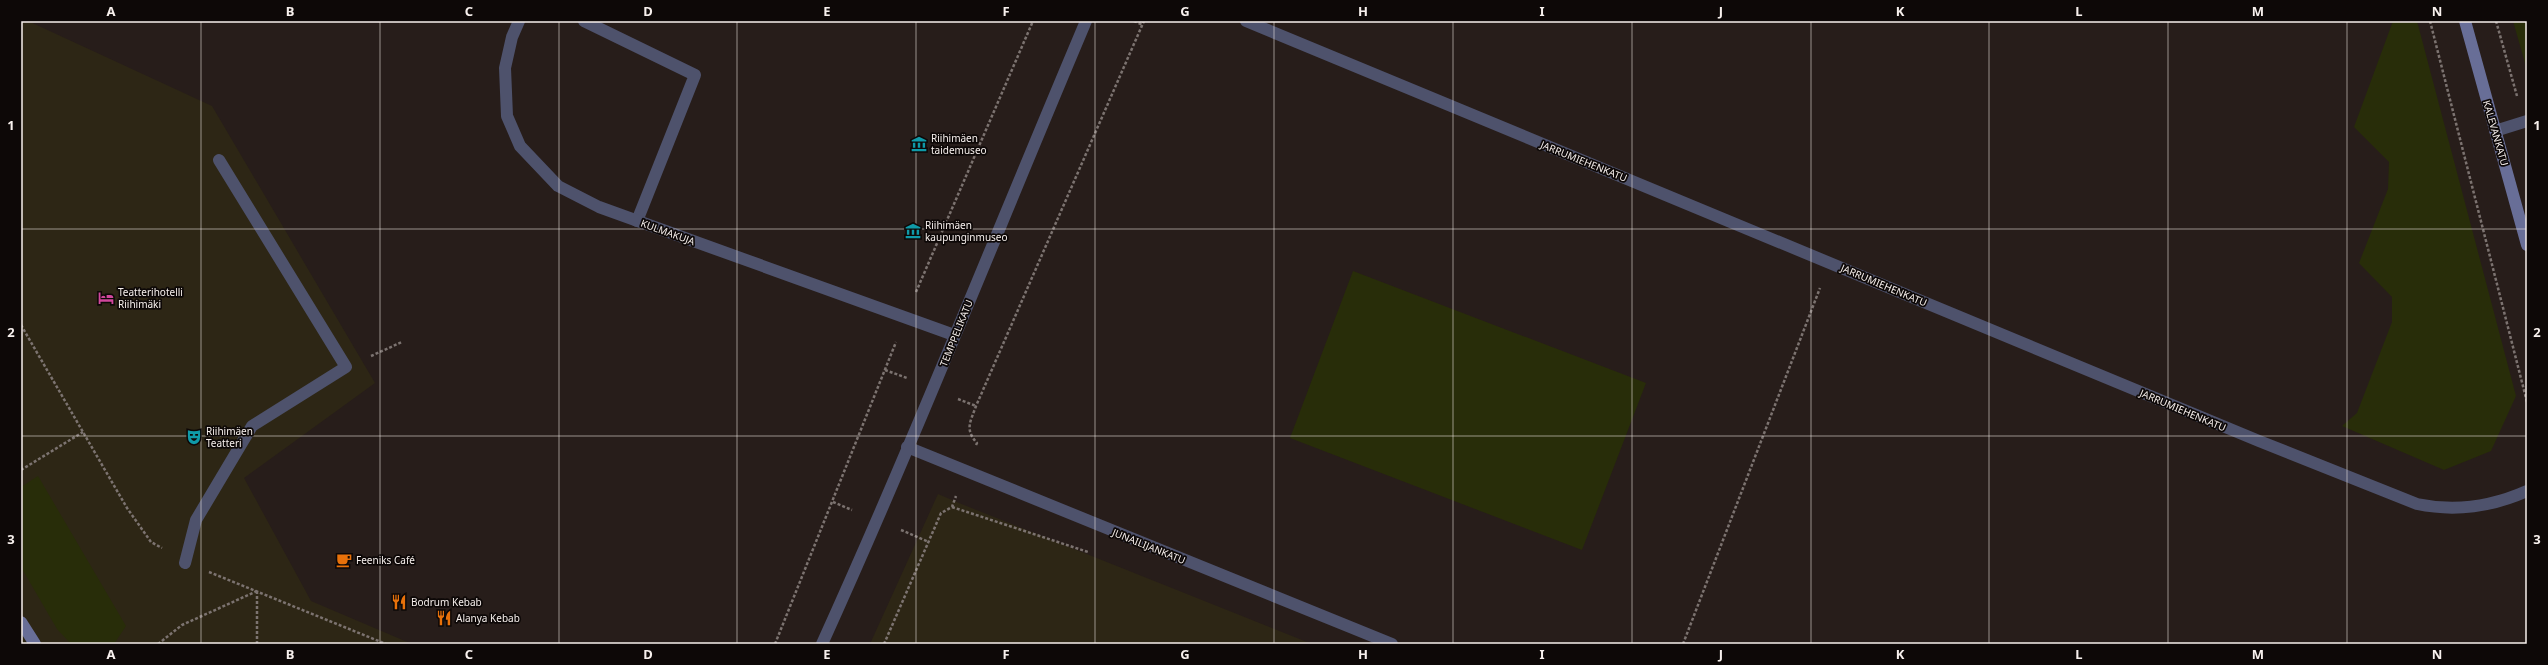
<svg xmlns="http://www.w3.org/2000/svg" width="2548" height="665" font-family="'Noto Sans',sans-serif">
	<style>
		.commercial { fill: #2d2615 }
		.green { fill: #282d09 }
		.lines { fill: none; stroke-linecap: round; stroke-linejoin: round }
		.path { stroke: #7c7370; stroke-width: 2.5; stroke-dasharray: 3 2; stroke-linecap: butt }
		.lane { stroke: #4e526c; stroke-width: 12 }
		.street { stroke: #4e526c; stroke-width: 12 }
		.secondary { stroke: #686e97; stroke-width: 12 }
		.grid { fill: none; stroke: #f7f0ed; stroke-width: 1; stroke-opacity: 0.55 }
		.labels { text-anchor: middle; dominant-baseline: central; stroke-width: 3.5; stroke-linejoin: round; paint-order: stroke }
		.street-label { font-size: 10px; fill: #f7f0ed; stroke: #0d0807 }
		.poi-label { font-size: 10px; fill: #f7f0ed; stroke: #0d0807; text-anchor: start }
		.neatline { fill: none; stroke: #f7f0ed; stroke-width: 1.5 }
		.grid-label { font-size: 13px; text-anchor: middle; font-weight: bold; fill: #f7f0ed }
	</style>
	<rect width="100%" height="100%" fill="#271d1a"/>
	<!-- commercial -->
	<g class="commercial">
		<path d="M21,21H28L212,106L375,383L244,478L311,601L412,644H21Z"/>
		<path d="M938,494L959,503L1312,644H870Z"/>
	</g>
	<!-- green -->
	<g class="green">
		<path d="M2393,21H2417L2516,396L2491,451L2444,470L2342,426L2357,413L2392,322V297L2359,263L2388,189L2389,162L2354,127Z"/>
		<path d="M2513,21H2527V70Z"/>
		<path d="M1353,271L1646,383L1582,550L1290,438Z"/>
		<path d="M38,476L126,626L114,644H71L57,629L21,567V487Z"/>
	</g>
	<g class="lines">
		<!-- path -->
		<g class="path">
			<path d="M1134,21L1143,25"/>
			<path d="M2430,21L2527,402"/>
			<path d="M2496,21L2517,96"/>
			<path d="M916,292L1033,21"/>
			<path d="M21,325L127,508L151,542L162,548"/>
			<path d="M371,356L402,342"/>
			<path d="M885,370L907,378"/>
			<path d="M958,399L976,406"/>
			<path d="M976,445L977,443C964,429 971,421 976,406L1144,21"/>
			<path d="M21,470L83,432"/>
			<path d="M833,502L852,510"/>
			<path d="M952,507L1088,552"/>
			<path d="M901,530L929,542"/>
			<path d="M209,572L386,644"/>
			<path d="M158,644L182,625L257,591"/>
			<path d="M257,644V591"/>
			<path d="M775,644L896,342"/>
			<path d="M884,644L941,513L952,507L956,496"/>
			<path d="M1683,644L1820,288"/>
		</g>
		<!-- lane -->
		<g class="lane">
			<path d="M584,21L695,75L637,221"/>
			<path d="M2495,131L2527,121"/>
			<path d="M185,563L196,520L252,426L346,367L219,160"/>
		</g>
		<!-- street -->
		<g class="street">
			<path d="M519,21L512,37L505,68L507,116L520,146L558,186L599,207L954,335"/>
			<path d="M1246,21L2259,441L2417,504C2455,512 2491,507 2527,491"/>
			<path d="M907,447L1392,644"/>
			<path d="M822,644C915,439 998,229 1086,21"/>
		</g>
		<!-- secondary -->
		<g class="secondary">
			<path d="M2465,21L2527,245"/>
			<path d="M21,622L35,644"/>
		</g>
	</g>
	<!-- grid -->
	<path class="grid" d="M201,21V644M380,21V644M559,21V644M737,21V644M916,21V644M1095,21V644M1274,21V644M1453,21V644M1632,21V644M1811,21V644M1989,21V644M2168,21V644M2347,21V644M21,229H2527M21,436H2527"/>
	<!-- icons -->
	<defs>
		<symbol id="museum-bare" viewBox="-9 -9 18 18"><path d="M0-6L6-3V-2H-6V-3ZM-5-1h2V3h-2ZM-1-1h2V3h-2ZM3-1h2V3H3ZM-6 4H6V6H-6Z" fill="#0f9aa8" stroke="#0d0807" stroke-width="2.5" paint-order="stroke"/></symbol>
		<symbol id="hotel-bare" viewBox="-9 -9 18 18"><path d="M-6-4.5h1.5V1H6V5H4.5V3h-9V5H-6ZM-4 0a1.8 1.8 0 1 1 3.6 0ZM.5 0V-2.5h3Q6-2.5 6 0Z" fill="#d1479c" stroke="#0d0807" stroke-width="2.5" paint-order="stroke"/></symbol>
		<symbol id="theatre-bare" viewBox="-9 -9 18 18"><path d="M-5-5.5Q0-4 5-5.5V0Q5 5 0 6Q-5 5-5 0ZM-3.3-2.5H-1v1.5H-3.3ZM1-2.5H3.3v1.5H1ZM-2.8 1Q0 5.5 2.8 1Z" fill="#0f9aa8" stroke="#0d0807" stroke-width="2.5" paint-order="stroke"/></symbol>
		<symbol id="cafe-bare" viewBox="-9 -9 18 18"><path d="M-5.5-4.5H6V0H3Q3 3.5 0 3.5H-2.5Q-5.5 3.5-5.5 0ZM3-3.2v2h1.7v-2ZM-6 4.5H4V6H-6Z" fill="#e8710a" stroke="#0d0807" stroke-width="2.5" paint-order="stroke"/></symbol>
		<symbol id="restaurant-bare" viewBox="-9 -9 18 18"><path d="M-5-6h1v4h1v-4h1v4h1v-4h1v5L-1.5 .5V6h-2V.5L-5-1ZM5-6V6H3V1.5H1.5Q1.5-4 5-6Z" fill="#e8710a" stroke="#0d0807" stroke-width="2.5" paint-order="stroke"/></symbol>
	</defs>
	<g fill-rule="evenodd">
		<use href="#museum-bare" x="908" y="133" width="22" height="22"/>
		<use href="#museum-bare" x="902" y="220" width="22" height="22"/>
		<use href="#hotel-bare" x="95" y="287" width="22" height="22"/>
		<use href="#theatre-bare" x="183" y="426" width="22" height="22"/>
		<use href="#cafe-bare" x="333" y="549" width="22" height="22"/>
		<use href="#restaurant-bare" x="388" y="591" width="22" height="22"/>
		<use href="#restaurant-bare" x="433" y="607" width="22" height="22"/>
	</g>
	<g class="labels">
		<!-- street labels -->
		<g class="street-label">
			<text transform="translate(2496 133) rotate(74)">KALEVANKATU</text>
			<text transform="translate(1584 161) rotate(22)">JARRUMIEHENKATU</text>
			<text transform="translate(668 232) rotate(20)">KULMAKUJA</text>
			<text transform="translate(1884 285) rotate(23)">JARRUMIEHENKATU</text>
			<text transform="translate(956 333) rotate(-68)">TEMPPELIKATU</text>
			<text transform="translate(2183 410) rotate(23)">JARRUMIEHENKATU</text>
			<text transform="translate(1149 546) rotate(22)">JUNAILIJANKATU</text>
		</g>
		<!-- poi labels -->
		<g class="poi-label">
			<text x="931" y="138">Riihimäen<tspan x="931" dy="12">taidemuseo</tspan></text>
			<text x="925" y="225">Riihimäen<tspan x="925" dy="12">kaupunginmuseo</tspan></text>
			<text x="118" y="292">Teatterihotelli<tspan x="118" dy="12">Riihimäki</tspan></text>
			<text x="206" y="431">Riihimäen<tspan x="206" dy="12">Teatteri</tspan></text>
			<text x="356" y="560">Feeniks Café</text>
			<text x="411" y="602">Bodrum Kebab</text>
			<text x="456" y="618">Alanya Kebab</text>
		</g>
	</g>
	<!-- border -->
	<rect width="2548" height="665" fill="none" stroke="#0d0807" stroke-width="44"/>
	<rect x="22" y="22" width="2504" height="621" class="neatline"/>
	<g class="grid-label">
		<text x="111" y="16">A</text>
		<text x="290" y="16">B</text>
		<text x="469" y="16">C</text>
		<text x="648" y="16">D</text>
		<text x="827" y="16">E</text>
		<text x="1006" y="16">F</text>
		<text x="1185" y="16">G</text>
		<text x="1363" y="16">H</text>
		<text x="1542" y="16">I</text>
		<text x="1721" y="16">J</text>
		<text x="1900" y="16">K</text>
		<text x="2079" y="16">L</text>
		<text x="2258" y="16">M</text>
		<text x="2437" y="16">N</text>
		<text x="11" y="130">1</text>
		<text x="2537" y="130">1</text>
		<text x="11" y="337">2</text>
		<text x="2537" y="337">2</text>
		<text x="11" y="544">3</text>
		<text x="2537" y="544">3</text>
		<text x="111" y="659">A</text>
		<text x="290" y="659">B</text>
		<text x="469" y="659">C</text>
		<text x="648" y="659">D</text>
		<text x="827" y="659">E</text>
		<text x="1006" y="659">F</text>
		<text x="1185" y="659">G</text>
		<text x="1363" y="659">H</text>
		<text x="1542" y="659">I</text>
		<text x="1721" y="659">J</text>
		<text x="1900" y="659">K</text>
		<text x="2079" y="659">L</text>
		<text x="2258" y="659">M</text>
		<text x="2437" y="659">N</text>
	</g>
</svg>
